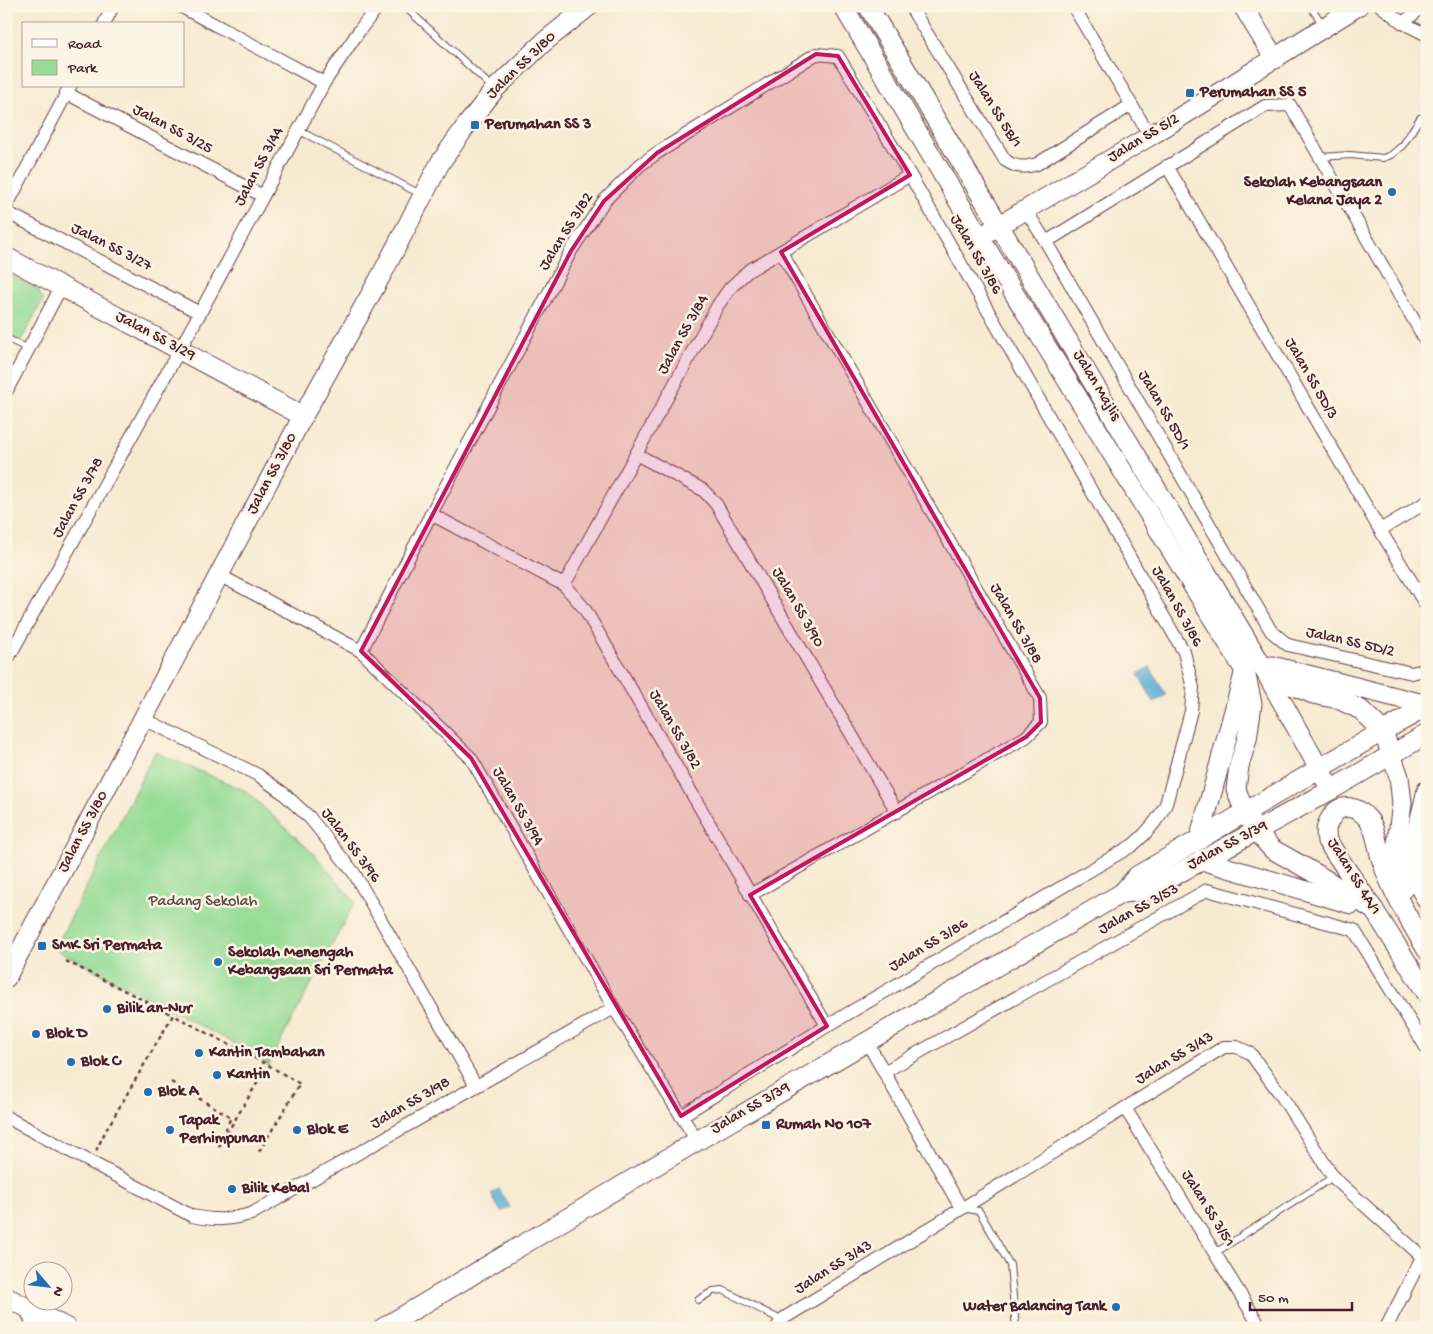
<svg xmlns="http://www.w3.org/2000/svg" width="1433" height="1334" font-family="'Gochi Hand',sans-serif">
	<style>
		.green { fill: #96dc96; stroke: #707e60 }
		.water { fill: #5fb1da; stroke: #546882 }
		.lines { fill: none; stroke-linecap: round; stroke-linejoin: round }
		.lane-casing { stroke: #643d44; stroke-width: 8 }
		.street-casing { stroke: #643d44; stroke-width: 14 }
		.secondary-casing { stroke: #643d44; stroke-width: 21 }
		.path { stroke: #643d44; stroke-width: 2.5; stroke-dasharray: 4 4; stroke-linecap: butt }
		.lane { stroke: #fff; stroke-width: 6 }
		.street { stroke: #fff; stroke-width: 12 }
		.secondary { stroke: #fff; stroke-width: 19 }
		.marked { fill: #c2185b; fill-opacity: 0.2; stroke: #c2185b; stroke-width: 4; stroke-linejoin: round }
		.poi-dot { fill: #1f6fb2; stroke: #fcf5e5; stroke-width: 2 }
		.labels { text-anchor: middle; dominant-baseline: central; stroke-width: 5; stroke-linejoin: round; paint-order: stroke }
		.street-label { font-size: 16px; fill: #4a1f2b; stroke: #fcf5e5 }
		.poi-label { font-size: 16px; font-weight: bold; fill: #4a1f2b; stroke: #fcf5e5; text-anchor: start }
		.park-label { font-size: 16px; fill: #5d4e46; stroke: #fcf5e5 }
	</style>
	<rect width="100%" height="100%" fill="#fcf5e5"/>
	<filter id="ink" filterUnits="userSpaceOnUse"><feTurbulence type="fractalNoise" baseFrequency=".02" numOctaves="2"/><feDisplacementMap in="SourceGraphic" scale="10" xChannelSelector="R" yChannelSelector="G"/><feConvolveMatrix kernelMatrix="1 2 1 2 8 2 1 2 1" color-interpolation-filters="sRGB"/></filter>
	<filter id="wash" filterUnits="userSpaceOnUse"><feTurbulence type="fractalNoise" baseFrequency=".0096" numOctaves="4" result="noise"/><feDisplacementMap in="SourceGraphic" scale="20" xChannelSelector="R" yChannelSelector="G"/><feGaussianBlur stdDeviation="1.12" result="paint"/><feColorMatrix in="noise" values="0 0 0 0 0 0 0 0 0 0 0 0 0 0 0 0 0 1.4 0 .05"/><feComposite in="paint" operator="in"/></filter>
	<g filter="url(#wash)">
		<rect width="100%" height="100%" fill="#f7ead2"/>
		<!-- green -->
		<g class="green">
			<path d="M6,273L38,290L43,300L20,342L6,334Z"/>
			<path d="M155,752L246,791L314,854L355,902L268,1065L250,1052L55,949Z"/>
		</g>
		<!-- water -->
		<g class="water">
			<path d="M1150,667L1166,695L1154,702L1138,674Z"/>
			<path d="M499,1189L510,1207L501,1212L491,1194Z"/>
		</g>
	</g>
	<g filter="url(#ink)">
		<g class="lines">
			<defs>
				<g id="lane">
					<path d="M404,6L493,88"/>
					<path d="M1310,6L1324,26"/>
					<path d="M298,130L422,195"/>
					<path d="M1321,157L1350,155L1383,158L1391,155L1403,145L1420,118"/>
					<path d="M6,338L29,349"/>
					<path d="M963,1208L979,1211L1010,1265L1016,1328"/>
					<path d="M1215,1253L1333,1177"/>
					<path d="M698,1300L713,1291L723,1290L781,1320"/>
				</g>
				<g id="street">
					<path d="M180,6L324,83"/>
					<path d="M910,6L1005,160C1016,168 1024,168 1037,164L1131,105"/>
					<path d="M1073,6L1150,136"/>
					<path d="M1381,6L1403,23L1427,35"/>
					<path d="M1403,23L1423,6"/>
					<path d="M104,24L113,6"/>
					<path d="M66,93L263,196"/>
					<path d="M1167,166L1380,530L1427,607"/>
					<path d="M6,207L70,87"/>
					<path d="M1025,209L1046,242L1271,631L1288,645L1412,673L1427,669"/>
					<path d="M6,212L200,313"/>
					<path d="M1046,242L1265,106L1290,105L1427,343"/>
					<path d="M6,392L61,287"/>
					<path d="M636,454L703,490L716,504L897,812"/>
					<path d="M431,514L564,585L584,608L827,1026"/>
					<path d="M1380,530L1427,502"/>
					<path d="M219,575L361,651L471,758L614,1008L697,1141"/>
					<path d="M564,585L718,305L730,288L748,271L910,175"/>
					<path d="M361,651L431,514L571,251L604,201L640,165L657,153L816,54L838,56L910,175L1184,652L1193,688L1191,711L1166,804C1158,821 1147,833 1133,845L827,1026L681,1116"/>
					<path d="M6,662L200,313L324,83L359,31L378,6"/>
					<path d="M144,719L258,775L283,793L310,818L354,873L476,1086"/>
					<path d="M1427,834L1415,880L1417,890L1427,907"/>
					<path d="M750,895L1026,737L1041,722L1040,698L781,252"/>
					<path d="M867,1042L961,1208"/>
					<path d="M884,1072L1207,890L1354,930L1427,1049"/>
					<path d="M1125,1108L1261,1328"/>
					<path d="M6,1117L192,1216C217,1221 227,1220 251,1214L614,1008"/>
					<path d="M25,1308L35,1328"/>
					<path d="M777,1328L781,1320L1224,1047H1237L1250,1053L1281,1095L1333,1177L1427,1261"/>
					<path d="M1386,1328L1422,1257"/>
				</g>
				<g id="secondary">
					<path d="M843,6L979,236L1245,671L1252,704L1247,739L1239,766L1236,789L1245,813L1256,831L1272,849L1318,875L1374,910"/>
					<path d="M868,6L1261,664L1331,790"/>
					<path d="M1243,6L1275,59"/>
					<path d="M990,231L1150,136L1358,6"/>
					<path d="M6,257L303,416"/>
					<path d="M1272,666L1427,705"/>
					<path d="M1266,667L1289,684L1313,694L1338,699L1361,710L1383,731L1399,777L1402,803L1395,859L1398,884"/>
					<path d="M1199,840L1244,674"/>
					<path d="M1201,860L1351,904"/>
					<path d="M1403,889L1427,790"/>
					<path d="M1122,893L1146,891L1331,790L1427,734"/>
					<path d="M1427,950C1410,921 1392,892 1382,861C1377,848 1377,828 1367,818C1358,807 1341,802 1332,816C1326,825 1325,830 1327,841L1374,910L1427,994"/>
					<path d="M6,978L303,416L382,274L440,163L466,126L495,89L544,42L589,6"/>
					<path d="M6,1297L67,1328"/>
					<path d="M383,1328L697,1141L1122,893L1137,876L1383,731L1427,707"/>
				</g>
			</defs>
			<!-- lane casing -->
			<use href="#lane" class="lane-casing"/>
			<!-- street casing -->
			<use href="#street" class="street-casing"/>
			<!-- secondary casing -->
			<use href="#secondary" class="secondary-casing"/>
			<!-- path -->
			<g class="path">
				<path d="M66,961L173,1015"/>
				<path d="M171,1082L231,1117L218,1148L268,1065"/>
				<path d="M96,1151L105,1132L173,1015L268,1065L300,1084L257,1155"/>
			</g>
			<!-- lane -->
			<use href="#lane" class="lane"/>
			<!-- street -->
			<use href="#street" class="street"/>
			<!-- secondary -->
			<use href="#secondary" class="secondary"/>
		</g>
	</g>
	<!-- marked area -->
	<path class="marked" d="M816,54L838,56L910,175L781,252L1040,698L1041,722L1026,737L750,895L827,1026L681,1116L471,758L361,651L571,251L604,201L657,153Z"/>
	<!-- markers -->
	<g class="poi-dot">
		<rect x="1185" y="88" width="10" height="10" rx="2.5"/>
		<rect x="470" y="120" width="10" height="10" rx="2.5"/>
		<circle cx="1392" cy="192" r="5"/>
		<rect x="37" y="941" width="10" height="10" rx="2.5"/>
		<circle cx="218" cy="962" r="5"/>
		<circle cx="107" cy="1009" r="5"/>
		<circle cx="36" cy="1034" r="5"/>
		<circle cx="199" cy="1053" r="5"/>
		<circle cx="71" cy="1062" r="5"/>
		<circle cx="217" cy="1075" r="5"/>
		<circle cx="148" cy="1092" r="5"/>
		<rect x="761" y="1120" width="10" height="10" rx="2.5"/>
		<circle cx="170" cy="1130" r="5"/>
		<circle cx="297" cy="1130" r="5"/>
		<circle cx="232" cy="1189" r="5"/>
		<circle cx="1116" cy="1307" r="5"/>
	</g>
	<g class="labels">
		<!-- street labels -->
		<g class="street-label">
			<text transform="translate(522 66) rotate(-44)">Jalan SS 3/80</text>
			<text transform="translate(994 110) rotate(58)">Jalan SS 5B/1</text>
			<text transform="translate(172 130) rotate(28)">Jalan SS 3/25</text>
			<text transform="translate(1144 139) rotate(-31)">Jalan SS 5/2</text>
			<text transform="translate(260 167) rotate(-62)">Jalan SS 3/44</text>
			<text transform="translate(567 232) rotate(-58)">Jalan SS 3/82</text>
			<text transform="translate(111 248) rotate(27)">Jalan SS 3/27</text>
			<text transform="translate(975 255) rotate(60)">Jalan SS 3/86</text>
			<text transform="translate(684 335) rotate(-61)">Jalan SS 3/84</text>
			<text transform="translate(155 337) rotate(28)">Jalan SS 3/29</text>
			<text transform="translate(1310 379) rotate(60)">Jalan SS 5D/3</text>
			<text transform="translate(1096 386) rotate(59)">Jalan Majlis</text>
			<text transform="translate(1163 411) rotate(60)">Jalan SS 5D/1</text>
			<text transform="translate(273 474) rotate(-62)">Jalan SS 3/80</text>
			<text transform="translate(79 498) rotate(-61)">Jalan SS 3/78</text>
			<text transform="translate(1176 607) rotate(61)">Jalan SS 3/86</text>
			<text transform="translate(797 608) rotate(60)">Jalan SS 3/90</text>
			<text transform="translate(1015 624) rotate(60)">Jalan SS 3/88</text>
			<text transform="translate(1350 643) rotate(13)">Jalan SS 5D/2</text>
			<text transform="translate(674 730) rotate(60)">Jalan SS 3/82</text>
			<text transform="translate(517 807) rotate(60)">Jalan SS 3/94</text>
			<text transform="translate(84 832) rotate(-62)">Jalan SS 3/80</text>
			<text transform="translate(350 846) rotate(53)">Jalan SS 3/96</text>
			<text transform="translate(1228 846) rotate(-28)">Jalan SS 3/39</text>
			<text transform="translate(1353 877) rotate(58)">Jalan SS 4A/1</text>
			<text transform="translate(1139 910) rotate(-29)">Jalan SS 3/53</text>
			<text transform="translate(929 946) rotate(-31)">Jalan SS 3/86</text>
			<text transform="translate(1175 1059) rotate(-31)">Jalan SS 3/43</text>
			<text transform="translate(411 1104) rotate(-30)">Jalan SS 3/98</text>
			<text transform="translate(751 1109) rotate(-30)">Jalan SS 3/39</text>
			<text transform="translate(1207 1209) rotate(58)">Jalan SS 3/51</text>
			<text transform="translate(834 1268) rotate(-32)">Jalan SS 3/43</text>
		</g>
		<!-- poi labels -->
		<g class="poi-label">
			<text x="1200" y="93">Perumahan SS 5</text>
			<text x="485" y="125">Perumahan SS 3</text>
			<text x="1382" y="183" text-anchor="end">Sekolah Kebangsaan<tspan x="1382" dy="18">Kelana Jaya 2</tspan></text>
			<text x="52" y="946">SMK Sri Permata</text>
			<text x="228" y="953">Sekolah Menengah<tspan x="228" dy="18">Kebangsaan Sri Permata</tspan></text>
			<text x="117" y="1009">Bilik an-Nur</text>
			<text x="46" y="1034">Blok D</text>
			<text x="209" y="1053">Kantin Tambahan</text>
			<text x="81" y="1062">Blok C</text>
			<text x="227" y="1075">Kantin</text>
			<text x="158" y="1092">Blok A</text>
			<text x="180" y="1121">Tapak<tspan x="180" dy="18">Perhimpunan</tspan></text>
			<text x="776" y="1125">Rumah No 107</text>
			<text x="307" y="1130">Blok E</text>
			<text x="242" y="1189">Bilik Kebal</text>
			<text x="1106" y="1307" text-anchor="end">Water Balancing Tank</text>
		</g>
		<!-- park labels -->
		<g class="park-label">
			<text x="203" y="902">Padang Sekolah</text>
		</g>
	</g>
	<!-- margin -->
	<rect width="1433" height="1334" fill="none" stroke="#fcf5e5" stroke-width="25"/>
	<!-- legend -->
	<rect x="22" y="22" width="162" height="65" fill="#fcf5e5" stroke="#b59f9b"/>
	<rect x="32" y="39" width="25" height="8" fill="#ffffff" stroke="#b59f9b"/>
	<text x="68" y="48" font-size="15" fill="#4a1f2b">Road</text>
	<rect x="32" y="60" width="25" height="15" fill="#96dc96" stroke="#b59f9b"/>
	<text x="68" y="72" font-size="15" fill="#4a1f2b">Park</text>
	<!-- north arrow -->
	<g transform="translate(48 1286) rotate(118)"><circle r="24" fill="#fcf5e5" stroke="#b59f9b"/>
	<path d="M0-4L9 19L0 12L-9 19Z" fill="#1f6fb2"/>
	<text y="-8" font-size="14" font-weight="bold" text-anchor="middle" fill="#4a1f2b">N</text>
	</g>
	<!-- scale -->
	<path d="M1250 1302v8h102v-8" fill="none" stroke="#4a1f2b" stroke-width="2.5"/>
	<text x="1258" y="1302" font-size="15" fill="#4a1f2b" stroke="#fcf5e5" stroke-width="4" paint-order="stroke">50 m</text>
</svg>
